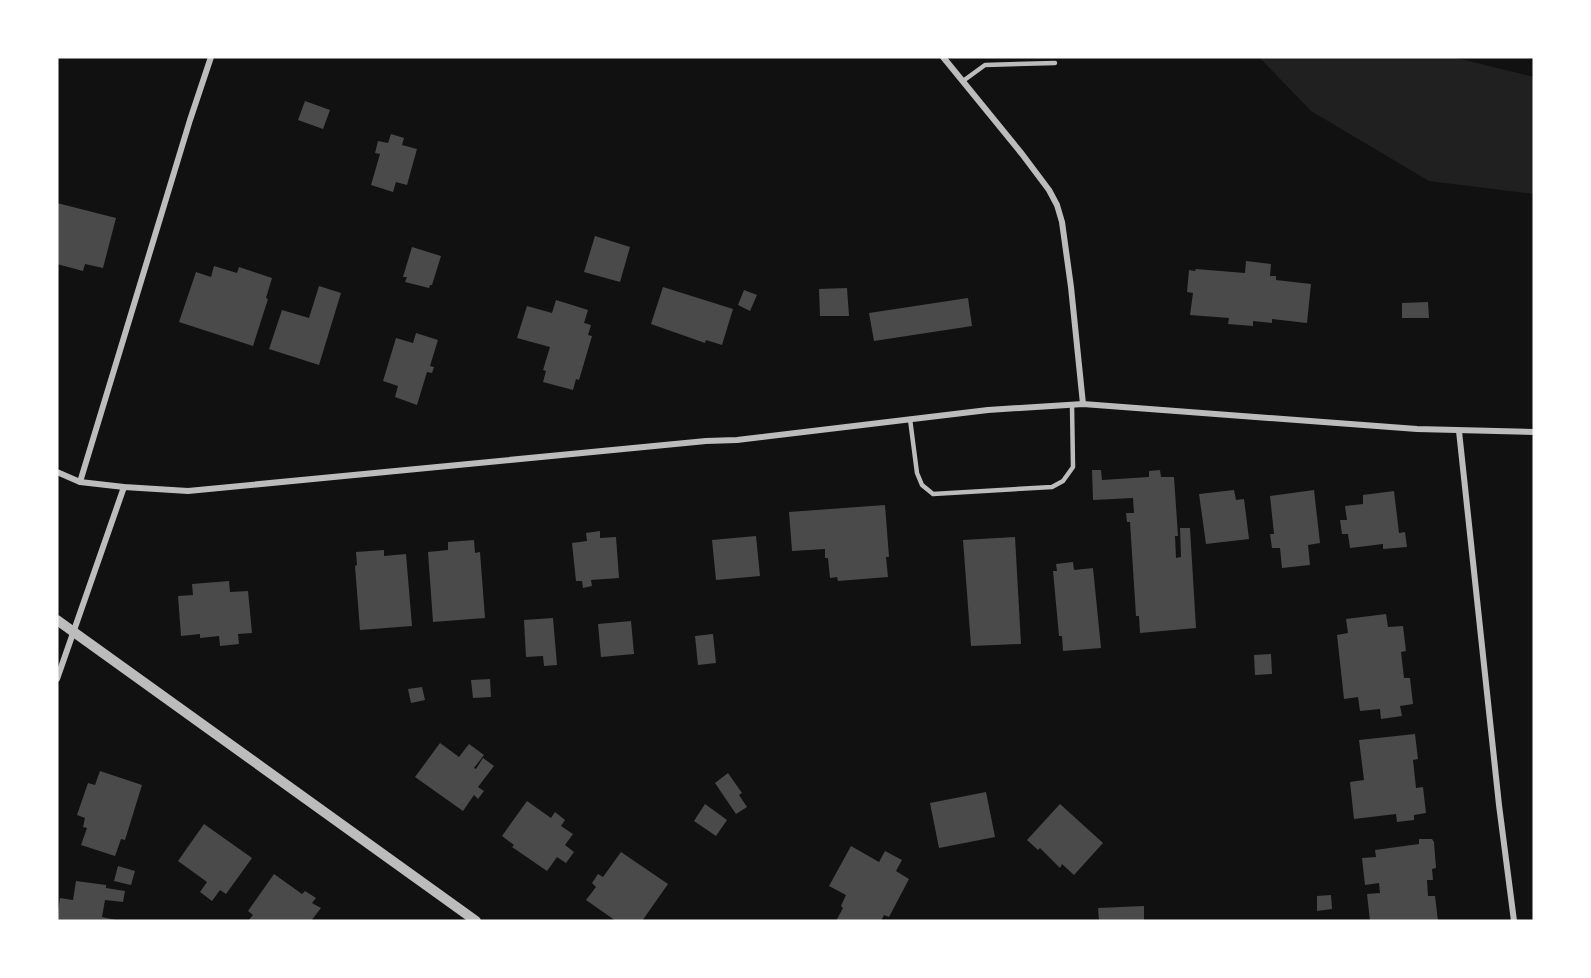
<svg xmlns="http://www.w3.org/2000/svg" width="1591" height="978" font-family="'Sofia Sans Condensed',sans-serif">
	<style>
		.green { fill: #202020 }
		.building { fill: #4a4a4a }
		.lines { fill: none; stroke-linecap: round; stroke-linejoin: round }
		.service { stroke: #bcbcbc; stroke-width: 4.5 }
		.minor { stroke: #bcbcbc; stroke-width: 6 }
		.tertiary { stroke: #bcbcbc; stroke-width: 10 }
	</style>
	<rect width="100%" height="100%" fill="#111"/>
	<!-- green -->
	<path class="green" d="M1259,57H1452L1534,77V194L1429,181L1311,111Z"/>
	<!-- building -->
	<g class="building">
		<path d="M305,101L330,110L323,129L298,120Z"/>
		<path d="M391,134L404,138L402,145L417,149L407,185L396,182L393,192L371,185L380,154L375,153L378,141L388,143Z"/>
		<path d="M57,203L116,218L103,268L85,264L83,271L57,264Z"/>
		<path d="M595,236L630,247L620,282L584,272Z"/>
		<path d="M412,247L441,256L432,285H430L429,288L405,282L407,277H403Z"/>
		<path d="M1246,261L1271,264L1270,276H1276V280L1311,284L1307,323L1272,319V323L1253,321V326L1228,324L1229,318L1190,315L1193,293L1187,292L1189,270L1195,271L1196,269L1245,273Z"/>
		<path d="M214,266L237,273L239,267L272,278L266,298L268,299L253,346L179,322L196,272L211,277Z"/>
		<path d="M319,286L341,293L319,365L269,349L282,310L309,318Z"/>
		<path d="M663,287L733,309L722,345L706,340L705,343L651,324Z"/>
		<path d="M847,288L849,316H820L819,289Z"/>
		<path d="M744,290L757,295L750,311L738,305Z"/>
		<path d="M968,298L972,326L874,341L869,313Z"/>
		<path d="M556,300L588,310L584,323L591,325L588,335L592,336L579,380L576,379L573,390L543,382L546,371L543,370L550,347L517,338L527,306L552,313Z"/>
		<path d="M1428,302L1429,318H1402V303Z"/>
		<path d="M416,333L438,340L430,366L434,367L432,373L427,372L417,405L395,397L398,386L383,381L396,338L413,343Z"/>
		<path d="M1092,470H1101L1102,480L1149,477V471L1160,470L1161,477H1174L1178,536H1175L1176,558L1181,557L1180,528H1190L1196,628L1140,633L1139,616H1136L1130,522H1127L1126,513H1134L1133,498L1093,500Z"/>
		<path d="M1234,490L1236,500L1244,499L1249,539L1206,544L1199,494Z"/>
		<path d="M1314,490L1320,543L1308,545L1310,565L1282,568L1280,548H1272L1270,534H1274L1270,496Z"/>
		<path d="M1394,491L1399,533L1405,532L1407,547L1383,549V544L1350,548L1348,534H1342L1340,520H1347L1345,506L1363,504V495Z"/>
		<path d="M885,505L889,557H886L888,577L838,581L837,577L830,578L828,558H825V549L792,551L789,512Z"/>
		<path d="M600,531V538L616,537L619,578L591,580L592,586L583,588L582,581H576L572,543L587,541L586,533Z"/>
		<path d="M756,536L760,576L716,580L712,540Z"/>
		<path d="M1015,537L1021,644L971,646L963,540Z"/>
		<path d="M474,540L475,553L480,552L485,618L433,622L428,552L448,550V542Z"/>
		<path d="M384,550V556L406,554L412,626L360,630L355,566L357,565L356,552Z"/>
		<path d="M1073,562L1074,570L1093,568L1101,648L1063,651L1062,636H1059L1053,571H1057L1056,564Z"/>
		<path d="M229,581L230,592L248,591L252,633L238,634L239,644L220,646L219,636L200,638V634L181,636L178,596L193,595L192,584Z"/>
		<path d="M1386,614L1388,627L1403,626L1406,651L1401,652L1404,678H1410L1413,704L1400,706L1402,716L1381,719L1380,709L1360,711L1358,697L1344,699L1337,635L1348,633L1346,619Z"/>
		<path d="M553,618L557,665L544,666L543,656L526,657L524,620Z"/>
		<path d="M631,621L634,654L601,657L598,624Z"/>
		<path d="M713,634L716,663L698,665L695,636Z"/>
		<path d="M1271,654L1272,674L1255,675L1254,655Z"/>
		<path d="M490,679L491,697L473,698L471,680Z"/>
		<path d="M422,687L425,700L411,703L408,689Z"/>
		<path d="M1415,734L1418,759L1413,760L1416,788L1423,787L1426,813L1414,815V820L1397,822L1396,814L1354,819L1350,782L1364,780L1359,740Z"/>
		<path d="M440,743L459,757L469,744L484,755L474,768L476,769L483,758L494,766L478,787L484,791L478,799L474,795L463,811L415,777Z"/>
		<path d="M100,771L142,785L125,840L121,839L115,856L81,845L87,828L83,827L85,818L77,815L88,783L95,785Z"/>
		<path d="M728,773L742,793L739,795L747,807L736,814L715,783Z"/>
		<path d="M986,792L995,837L939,848L930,803Z"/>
		<path d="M527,801L551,818L555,812L565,820L561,826L573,834L565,845L574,852L566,863L557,857L547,871L512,847L514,845L502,836Z"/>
		<path d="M705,804L727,820L716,836L694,821Z"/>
		<path d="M1060,804L1103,843L1074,875L1062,864L1060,868L1040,848L1038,850L1027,840Z"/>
		<path d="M204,824L252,858L226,894L220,890L212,901L200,892L207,882L178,861Z"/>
		<path d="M1419,839H1432L1434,842L1436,868L1432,869L1433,880H1427L1428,896H1435L1438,921H1370L1367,894L1380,893L1379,883L1365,885L1362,858L1376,857L1375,850L1419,844Z"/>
		<path d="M851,846L879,862L885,851L902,860L896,871L909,879L889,917L884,915L881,921H836L843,908L841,906L846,895L829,886Z"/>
		<path d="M621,852L668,884L642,921H616L586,900L596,887L592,883L598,874L603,877Z"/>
		<path d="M118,866L135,871L131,885L114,881Z"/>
		<path d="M274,874L302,894L305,891L316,898L312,903L321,908L311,921H248L253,915L248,911Z"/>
		<path d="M76,881L106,885V888L125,891L123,902L105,900L102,917L116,920V921H57L60,898L73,900Z"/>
		<path d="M1331,895L1332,909L1317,911V896Z"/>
		<path d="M1144,906V921H1099L1098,908Z"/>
	</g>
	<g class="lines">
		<!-- service -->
		<g class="service">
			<path d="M963,81L985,65L1055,63"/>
			<path d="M910,419L917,473L922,485L933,494L1052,487L1063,481L1073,467L1072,405"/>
		</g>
		<!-- minor -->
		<g class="minor">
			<path d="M943,57L1022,154L1049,190L1057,205L1062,222L1071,287L1083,404"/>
			<path d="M1459,431L1499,805L1514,921"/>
			<path d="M57,472L80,482L124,487L188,491L706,441L737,440L988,410L1083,404L1417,429L1534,432"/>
			<path d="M80,482L190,120L211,57"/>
			<path d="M57,679L124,487"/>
		</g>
		<!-- tertiary -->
		<path class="tertiary" d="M57,620L476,921"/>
	</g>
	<!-- border -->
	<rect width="1591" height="978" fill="none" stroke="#ffffff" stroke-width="117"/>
</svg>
